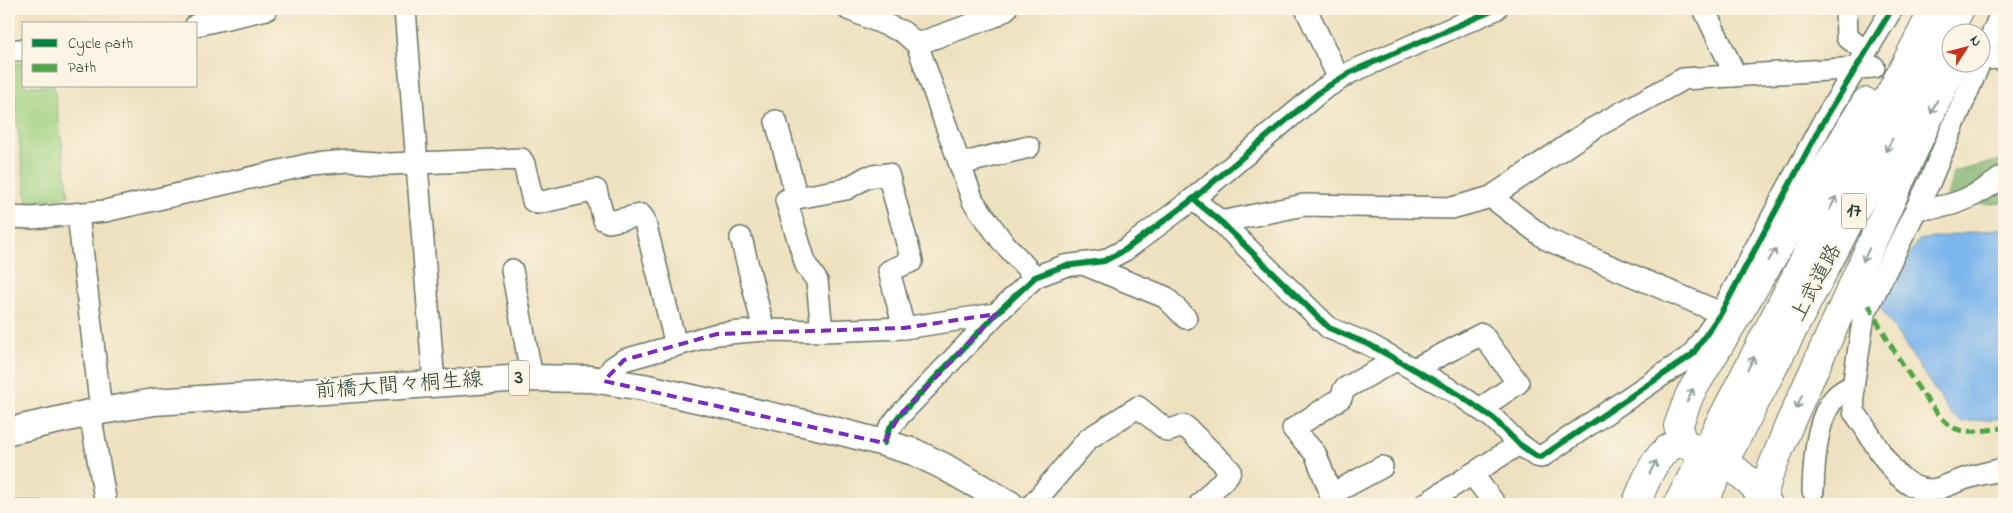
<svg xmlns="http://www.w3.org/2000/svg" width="2013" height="513" font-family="'Indie Flower','Klee One',sans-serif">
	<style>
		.green { fill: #9dd080; stroke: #5e865a }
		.forest { fill: #7eb26e; stroke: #4e7851 }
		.water { fill: #7bb5ec; stroke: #4d7990 }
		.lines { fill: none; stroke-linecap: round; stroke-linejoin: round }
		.minor-casing { stroke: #677665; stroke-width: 24 }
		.major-casing { stroke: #677665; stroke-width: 29 }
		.highway-casing { stroke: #677665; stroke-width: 30 }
		.minor { stroke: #fff; stroke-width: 21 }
		.major { stroke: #fff; stroke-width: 26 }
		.highway { stroke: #fff; stroke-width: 28 }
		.rail { stroke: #1f3d34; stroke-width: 4 }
		.quiet { stroke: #4fa644; stroke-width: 5; stroke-dasharray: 10 5; stroke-linecap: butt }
		.cycleway-casing { stroke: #fcf5e5; stroke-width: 9 }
		.cycleway { stroke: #00873e; stroke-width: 6 }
		.oneway { stroke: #8f9e9a }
		.marked { fill: none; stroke: #7b2cbf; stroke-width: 4; stroke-dasharray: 10 6; stroke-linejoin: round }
		.labels { text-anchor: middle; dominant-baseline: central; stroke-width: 4.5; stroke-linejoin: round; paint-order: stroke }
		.shield { fill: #fcf5e5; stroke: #617469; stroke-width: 1 }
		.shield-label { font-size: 20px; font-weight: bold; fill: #1f3d34 }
		.street-label { font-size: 21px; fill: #1f3d34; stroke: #fcf5e5 }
	</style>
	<rect width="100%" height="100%" fill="#fcf5e5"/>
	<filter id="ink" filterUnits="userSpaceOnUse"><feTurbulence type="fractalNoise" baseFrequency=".02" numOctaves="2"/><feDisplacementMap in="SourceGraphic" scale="10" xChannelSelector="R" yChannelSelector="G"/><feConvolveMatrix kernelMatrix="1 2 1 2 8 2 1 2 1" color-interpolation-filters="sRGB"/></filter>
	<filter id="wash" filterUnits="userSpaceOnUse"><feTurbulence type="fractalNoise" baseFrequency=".0096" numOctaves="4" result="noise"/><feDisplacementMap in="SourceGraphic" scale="20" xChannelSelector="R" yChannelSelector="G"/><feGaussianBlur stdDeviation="1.12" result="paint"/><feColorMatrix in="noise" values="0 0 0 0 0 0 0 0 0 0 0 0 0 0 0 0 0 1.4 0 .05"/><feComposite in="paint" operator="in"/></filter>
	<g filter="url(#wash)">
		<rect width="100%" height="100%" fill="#eee1c0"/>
		<!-- green -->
		<path class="green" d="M24,63V86H54L69,196L27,203L10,64Z"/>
		<!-- forest -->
		<path class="forest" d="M2004,159V203L1945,205L1953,172Z"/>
		<!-- water -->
		<path class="water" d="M2004,228V418L1963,422L1952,416L1880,307L1918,240Z"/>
	</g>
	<g filter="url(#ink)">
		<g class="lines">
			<defs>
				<g id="minor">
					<path d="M405,9L434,384"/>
					<path d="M848,9L903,32L917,44L973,201L1002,241L1035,277"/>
					<path d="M1306,9L1339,79"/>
					<path d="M1704,9L1732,68L1733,76"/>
					<path d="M1846,9L1847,37L1865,51"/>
					<path d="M196,25L267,9"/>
					<path d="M917,44L995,16L1006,9"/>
					<path d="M9,50H24"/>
					<path d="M1980,59L2004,58"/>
					<path d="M1980,62L1930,181L1864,315L1853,387L1854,412C1875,437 1896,498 1937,489C1947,486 1957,481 1967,478C1979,474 1992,472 2004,469"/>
					<path d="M1980,62L2003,9"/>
					<path d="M776,121L797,198"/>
					<path d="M960,164L1029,147"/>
					<path d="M1491,197L1546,239L1721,313"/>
					<path d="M1193,199L1221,222L1329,328L1370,345L1458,394L1494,419L1519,444L1536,456L1541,457L1692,355L1721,313L1822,124L1892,9"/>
					<path d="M1917,207C1947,212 1980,194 2004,176"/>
					<path d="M78,214L101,411"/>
					<path d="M9,217L32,218L105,211L311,164L349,161L389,164L521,159L524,164L533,201L538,203L596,190L604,220L609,222L641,215L644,219L676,345"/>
					<path d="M1221,222L1304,205L1452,208L1491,197L1592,129L1683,79L1874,67"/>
					<path d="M741,238L764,330"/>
					<path d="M1083,264L1165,297L1186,318"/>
					<path d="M512,270L532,378"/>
					<path d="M822,331L817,281L806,265L786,200L846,189L867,177L888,174L912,261L889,271L904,328"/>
					<path d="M1414,369L1482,334L1518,383L1480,409"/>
					<path d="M604,381L612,368L624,360L717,334L764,330L822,331L904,328L996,314"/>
					<path d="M90,413L106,504"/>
					<path d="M884,443L889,429L899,416L996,314L1035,277L1064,266L1104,261L1125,250L1193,199L1322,90L1351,72L1496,9"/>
					<path d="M1472,474L1495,504"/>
					<path d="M1813,491C1814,460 1816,395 1853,387"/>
					<path d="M1330,495L1382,467"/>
					<path d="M1033,504L1088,439L1138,407L1168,431L1182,426L1186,427L1230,470L1228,475L1200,504"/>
					<path d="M1335,504L1315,453L1293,429L1341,398L1344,389L1396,360"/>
					<path d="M1425,504L1519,444"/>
				</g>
				<path id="major" d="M9,431L90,413L154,402L525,378L591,379L643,387L826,428L884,443L914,452L943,466L1010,504"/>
				<g id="highway">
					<path d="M1693,448L1682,441L1678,426L1690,394L1866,102"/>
					<path d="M1737,471L1751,483L1768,504"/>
					<path d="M1763,496L1769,475L1789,425L1954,62"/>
					<path d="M1636,504C1647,479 1654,451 1682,441"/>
					<path d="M1678,504L1934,9"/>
					<path d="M1702,504L1960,9"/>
				</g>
			</defs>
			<!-- minor casing -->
			<use href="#minor" class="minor-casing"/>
			<!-- major casing -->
			<use href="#major" class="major-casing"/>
			<!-- highway casing -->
			<use href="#highway" class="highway-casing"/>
			<!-- minor -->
			<use href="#minor" class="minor"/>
			<!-- major -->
			<use href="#major" class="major"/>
			<!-- highway -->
			<use href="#highway" class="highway"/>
			<!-- rail -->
			<path class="rail" d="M9,502L146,504"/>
			<!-- quiet -->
			<path class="quiet" d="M1869,305C1879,329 1933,418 1954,428C1968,435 1989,429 2004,428"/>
			<defs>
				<g id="cycleway">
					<path d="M1193,199L1221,222L1329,328L1370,345L1458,394L1494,419L1519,444L1536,456L1541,457L1692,355L1721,313L1822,124L1892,9"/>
					<path d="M884,443L889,429L899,416L996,314L1035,277L1064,266L1104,261L1125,250L1193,199L1322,90L1351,72L1496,9"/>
				</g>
			</defs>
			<!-- cycleway casing -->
			<use href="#cycleway" class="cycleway-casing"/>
			<!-- cycleway -->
			<use href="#cycleway" class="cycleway"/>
		</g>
		<!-- one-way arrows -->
		<defs><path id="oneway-shaft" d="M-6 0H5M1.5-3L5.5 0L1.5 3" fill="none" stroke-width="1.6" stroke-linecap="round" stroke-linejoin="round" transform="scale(1.25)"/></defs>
		<g class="oneway">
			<use href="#oneway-shaft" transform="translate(1934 107) rotate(115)"/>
			<use href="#oneway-shaft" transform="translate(1889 145) rotate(118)"/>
			<use href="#oneway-shaft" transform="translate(1833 203) rotate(-63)"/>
			<use href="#oneway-shaft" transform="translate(1772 255) rotate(-59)"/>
			<use href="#oneway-shaft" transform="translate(1866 255) rotate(115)"/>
			<use href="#oneway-shaft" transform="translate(1751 363) rotate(-63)"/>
			<use href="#oneway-shaft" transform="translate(1690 395) rotate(-64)"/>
			<use href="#oneway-shaft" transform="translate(1799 402) rotate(114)"/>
			<use href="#oneway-shaft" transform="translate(1653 467) rotate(-63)"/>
		</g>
	</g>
	<!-- marked area -->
	<path class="marked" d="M996,314L899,416L884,443L604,381L624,360L717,334L904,328Z"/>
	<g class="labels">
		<!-- shield labels -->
		<g class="shield">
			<rect x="1841.5" y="193.5" width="25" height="35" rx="4"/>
			<rect x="509" y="360.5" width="20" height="35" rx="4"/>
		</g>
		<g class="shield-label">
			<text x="1854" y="211">17</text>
			<text x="519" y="378">3</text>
		</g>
		<!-- street labels -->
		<g class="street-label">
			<text transform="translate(1817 283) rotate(-62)">上武道路</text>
			<text transform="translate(399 386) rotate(-4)">前橋大間々桐生線</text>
		</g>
	</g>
	<!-- margin -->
	<rect width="2013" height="513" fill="none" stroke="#fcf5e5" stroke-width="30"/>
	<!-- legend -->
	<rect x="22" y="22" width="175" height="65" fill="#fcf5e5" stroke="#a4ab9e"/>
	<rect x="32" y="39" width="25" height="8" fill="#00873e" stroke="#a4ab9e"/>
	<text x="68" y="48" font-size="15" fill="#1f3d34">Cycle path</text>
	<rect x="32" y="64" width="25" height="8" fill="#4fa644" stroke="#a4ab9e"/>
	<text x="68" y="72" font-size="15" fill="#1f3d34">Path</text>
	<!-- north arrow -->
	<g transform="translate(1966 48) rotate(54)"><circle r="24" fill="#fcf5e5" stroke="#a4ab9e"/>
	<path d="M0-4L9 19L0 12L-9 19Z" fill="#c8321e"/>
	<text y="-8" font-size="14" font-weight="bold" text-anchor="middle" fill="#1f3d34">N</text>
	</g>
</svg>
